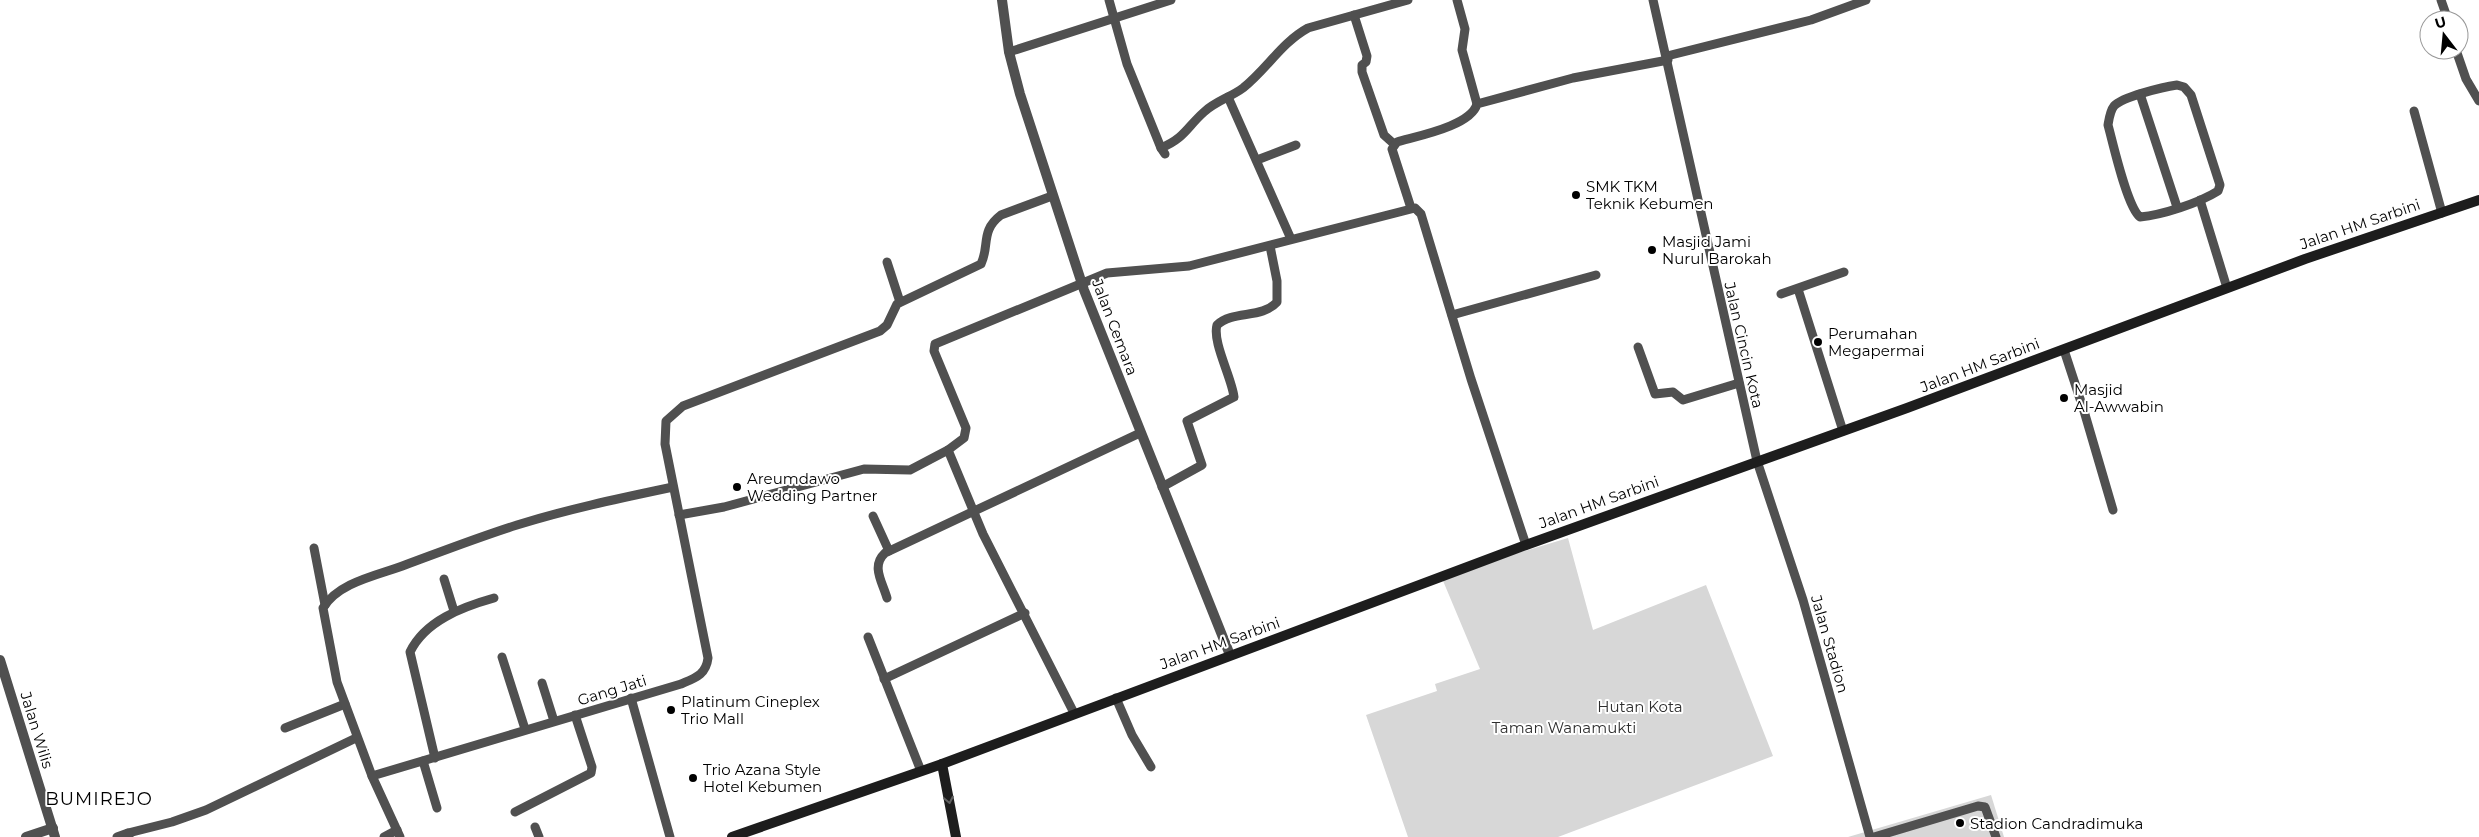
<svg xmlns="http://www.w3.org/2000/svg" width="2479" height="837" font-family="Montserrat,sans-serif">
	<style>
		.green { fill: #d7d7d7 }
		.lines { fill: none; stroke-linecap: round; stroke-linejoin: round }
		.minor { stroke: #505050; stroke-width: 9 }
		.tertiary { stroke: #505050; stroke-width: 10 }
		.secondary { stroke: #1d1d1d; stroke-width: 10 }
		.oneway { stroke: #616161 }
		.poi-dot { fill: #000; stroke: #fff; stroke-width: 2 }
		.labels { text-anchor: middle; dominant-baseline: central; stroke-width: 4; stroke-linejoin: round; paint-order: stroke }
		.poi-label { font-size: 15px; fill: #000; stroke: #fff; text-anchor: start }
		.street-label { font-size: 15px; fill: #000; stroke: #fff }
		.park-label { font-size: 15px; fill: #2e2e2e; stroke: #fff }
		.quarter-label { font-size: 18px; letter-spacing: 1px; fill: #000; stroke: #fff }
	</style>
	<rect width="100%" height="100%" fill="#fff"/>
	<!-- green -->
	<g class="green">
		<path d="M1568,538L1593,630L1706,585L1773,756L1558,837H1408L1366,715L1437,691L1435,684L1480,669L1441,576Z"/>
		<path d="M1991,795L2004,837H1848Z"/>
	</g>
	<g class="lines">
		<!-- minor -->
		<g class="minor">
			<path d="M1109,0L1127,64L1161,148"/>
			<path d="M1457,0L1465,29L1462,50L1477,104"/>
			<path d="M1653,0L1757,461L1803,600L1870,837"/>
			<path d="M2441,0L2448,20"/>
			<path d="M1354,15L1367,56L1366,62L1362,65V72L1384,135L1394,144"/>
			<path d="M2456,50L2466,79L2479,101"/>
			<path d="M1009,52L1171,0"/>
			<path d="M1667,56L1811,20L1866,0"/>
			<path d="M2177,85L2184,87L2191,95L2220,185L2218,191C2199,203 2162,215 2140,217C2127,207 2113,143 2108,125C2109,119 2110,111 2114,106C2122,97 2163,87 2177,85Z"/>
			<path d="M2140,94L2177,207"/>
			<path d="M1228,97L1291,239"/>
			<path d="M2414,111L2442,213"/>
			<path d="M1165,154L1161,148C1185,138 1187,127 1204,112C1216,101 1231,97 1243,88C1267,69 1281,43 1308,28L1408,0"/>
			<path d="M1257,160L1296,145"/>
			<path d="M2200,200L2227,288"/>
			<path d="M1411,208L1392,149L1397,142C1417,136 1471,126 1477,104L1573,78L1668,60"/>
			<path d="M887,262L900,302"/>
			<path d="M1798,289L1843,431"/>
			<path d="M1781,294L1844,272"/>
			<path d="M1452,315L1596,275"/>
			<path d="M1638,347L1655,394L1673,392L1683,400L1739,383"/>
			<path d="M2064,350L2084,411L2113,510"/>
			<path d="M948,450L964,438L966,428L934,351L935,344L1107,273L1189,266L1415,208L1421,214L1471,379L1526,545"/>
			<path d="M1162,487L1202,465L1187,421L1234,397C1232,378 1212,342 1217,325C1233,310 1262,319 1277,302V281L1270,246"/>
			<path d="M679,515L724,507L864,469L910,470L948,450L983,534L1074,713"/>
			<path d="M873,516L889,551"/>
			<path d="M314,548L325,605"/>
			<path d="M444,579L454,611"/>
			<path d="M887,598C882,581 871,566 885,553L1140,433"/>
			<path d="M868,637L921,771"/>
			<path d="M502,657L525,729"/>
			<path d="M884,679L1025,613"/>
			<path d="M542,683L554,721"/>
			<path d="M631,698L670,837"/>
			<path d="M1116,698L1132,735L1151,767"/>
			<path d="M285,728L345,704"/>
			<path d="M435,758L410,652C425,621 462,607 494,598"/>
			<path d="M423,761L437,808"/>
			<path d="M372,776L681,684C695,678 706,675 708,658L665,444L666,421L683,406L880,331L887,325L897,304L981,264C990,245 980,231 1001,215L1052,196"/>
			<path d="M515,812L591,773L592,767L575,715"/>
			<path d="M535,827L539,837"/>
			<path d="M128,833L172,822L206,810L356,738"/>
			<path d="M117,837L128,833L129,837"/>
			<path d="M384,837L397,830"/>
			<path d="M400,837L372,776L337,682L323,608C338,582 379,575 405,565C443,551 479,537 517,525C568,509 621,498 673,487"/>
			<path d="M1874,837L1978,806L1985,807L1996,837"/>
		</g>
		<!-- tertiary -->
		<g class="tertiary">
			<path d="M1002,0L1009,52L1020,94L1084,290L1230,655"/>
			<path d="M0,660L55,837"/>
			<path d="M26,837L53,828"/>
		</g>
		<!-- secondary -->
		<g class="secondary">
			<path d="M942,764L956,837"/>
			<path d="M732,837L942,764L1526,545L1907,408L2305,259L2479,200"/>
		</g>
	</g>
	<!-- one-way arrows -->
	<defs><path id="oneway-chevron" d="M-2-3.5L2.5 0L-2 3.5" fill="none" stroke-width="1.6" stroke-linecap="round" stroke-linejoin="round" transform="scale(1.25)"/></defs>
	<use class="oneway" href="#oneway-chevron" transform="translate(949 800) rotate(79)"/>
	<!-- markers -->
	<g class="poi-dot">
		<circle cx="1576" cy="195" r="5"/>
		<circle cx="1652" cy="250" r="5"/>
		<circle cx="1818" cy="342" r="5"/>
		<circle cx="2064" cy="398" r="5"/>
		<circle cx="737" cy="487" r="5"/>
		<circle cx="671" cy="710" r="5"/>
		<circle cx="693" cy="778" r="5"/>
		<circle cx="1960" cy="823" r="5"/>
	</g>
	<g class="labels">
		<!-- poi labels -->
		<g class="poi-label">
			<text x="1586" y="186">SMK TKM<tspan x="1586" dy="17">Teknik Kebumen</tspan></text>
			<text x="1662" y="241">Masjid Jami<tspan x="1662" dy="17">Nurul Barokah</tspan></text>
			<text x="1828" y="333">Perumahan<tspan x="1828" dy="17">Megapermai</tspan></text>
			<text x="2074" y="389">Masjid<tspan x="2074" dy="17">Al-Awwabin</tspan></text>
			<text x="747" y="478">Areumdawo<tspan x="747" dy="17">Wedding Partner</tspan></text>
			<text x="681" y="701">Platinum Cineplex<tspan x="681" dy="17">Trio Mall</tspan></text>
			<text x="703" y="769">Trio Azana Style<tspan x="703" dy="17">Hotel Kebumen</tspan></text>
			<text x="1970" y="823">Stadion Candradimuka</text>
		</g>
		<!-- street labels -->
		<g class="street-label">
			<text transform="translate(2360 224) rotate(-19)">Jalan HM Sarbini</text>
			<text transform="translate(1115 327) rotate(69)">Jalan Cemara</text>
			<text transform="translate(1744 345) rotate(77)">Jalan Cincin Kota</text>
			<text transform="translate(1980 365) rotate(-21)">Jalan HM Sarbini</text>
			<text transform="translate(1599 502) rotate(-20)">Jalan HM Sarbini</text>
			<text transform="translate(1220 643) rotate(-20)">Jalan HM Sarbini</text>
			<text transform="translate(1830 644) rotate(74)">Jalan Stadion</text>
			<text transform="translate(612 690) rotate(-17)">Gang Jati</text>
			<text transform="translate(37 730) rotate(73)">Jalan Wilis</text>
		</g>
		<!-- park labels -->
		<g class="park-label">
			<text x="1640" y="706">Hutan Kota</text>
			<text x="1564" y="727">Taman Wanamukti</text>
		</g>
		<!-- quarter labels -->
		<g class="quarter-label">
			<text x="99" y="799">BUMIREJO</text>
		</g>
	</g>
	<!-- north arrow -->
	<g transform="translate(2444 35) rotate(344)"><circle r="24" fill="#ffffff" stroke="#999999"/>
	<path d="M0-4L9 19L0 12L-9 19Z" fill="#000000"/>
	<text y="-8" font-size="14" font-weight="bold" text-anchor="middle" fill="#000000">U</text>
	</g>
</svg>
